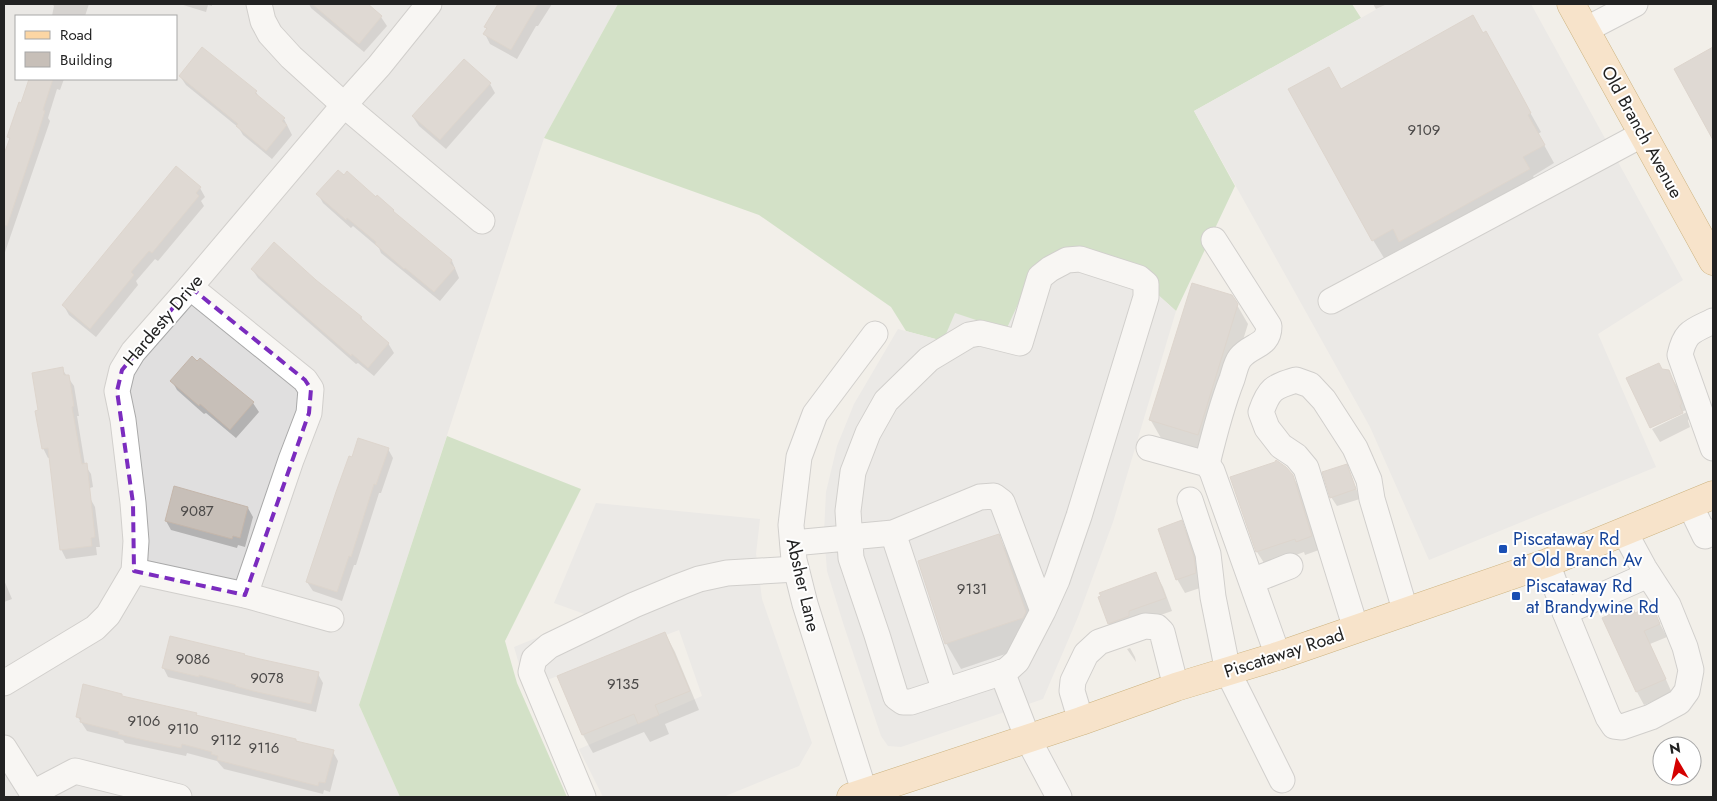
<svg xmlns="http://www.w3.org/2000/svg" width="1717" height="801" font-family="Jost,sans-serif">
	<style>
		.residential { fill: #e0dfdf; fill-rule: evenodd }
		.forest { fill: #add19e }
		.parking { fill: #e2e2e2 }
		.shadow { fill: #0003 }
		.building { fill: #c7bfb8; stroke: #c4b6ab }
		.lines { fill: none; stroke-linecap: round; stroke-linejoin: round }
		.minor-casing { stroke: #a9a9a9; stroke-width: 27 }
		.major-casing { stroke: #a06b00; stroke-width: 29 }
		.minor { stroke: #fff; stroke-width: 25 }
		.major { stroke: #fcd6a4; stroke-width: 28 }
		.marked { fill: none; stroke: #7b2cbf; stroke-width: 4; stroke-dasharray: 10 6; stroke-linejoin: round }
		.transit-dot { fill: #1a4fb4; stroke: #fff; stroke-width: 2 }
		.labels { text-anchor: middle; dominant-baseline: central; stroke-width: 4; stroke-linejoin: round; paint-order: stroke }
		.number-label { font-size: 15px; fill: #4b4948 }
		.street-label { font-size: 18px; fill: #222; stroke: #fff }
		.transit-label { font-size: 18px; fill: #164399; stroke: #fff; text-anchor: start }
	</style>
	<rect width="100%" height="100%" fill="#f2efe9"/>
	<!-- residential -->
	<path class="residential" d="M4,4H618L544,138L359,705L400,797H4ZM16,16H176V79H16Z"/>
	<!-- forest -->
	<g class="forest">
		<path d="M618,4H1352L1361,18L1194,111L1235,186L1176,311L1126,266L1007,330L943,341L906,331L891,307L759,215L544,138Z"/>
		<path d="M447,436L581,489L505,641L517,683L567,797H400L359,705Z"/>
	</g>
	<!-- parking -->
	<g class="parking">
		<path d="M1386,4H1531L1683,280L1598,334L1656,467L1429,560L1370,427L1194,111Z"/>
		<path d="M1126,266L1176,311L1113,522L1078,617L1043,699L901,747L888,746L881,736L844,626L827,571L824,533L826,492L837,446L854,404L898,329L943,341L955,313L1006,330L1032,274Z"/>
		<path d="M596,503L760,519L756,554L762,599L812,743L799,766L723,797H603L579,749L702,696L679,630L526,688L514,647L590,616L554,603Z"/>
	</g>
	<!-- shadow -->
	<g class="shadow">
		<path d="M52,4H89L85,16H52L54,6Z"/>
		<path d="M180,4H212V6L208,5L206,12Z"/>
		<path d="M309,4H366L381,17L387,26L364,52L311,8Z"/>
		<path d="M501,4H552L538,26H536L517,59L490,44L485,34L487,30L486,27Z"/>
		<path d="M1373,4H1387L1376,9Z"/>
		<path d="M1713,48V137L1676,69Z"/>
		<path d="M180,76L256,92L260,99L284,119L292,135L272,159L243,135L239,128L186,85Z"/>
		<path d="M31,79H64L60,90L57,89L48,118L50,121L4,255V157L10,140L8,137L22,105Z"/>
		<path d="M490,84L495,93L446,149L419,126L413,117Z"/>
		<path d="M1341,90L1527,107L1541,132L1538,134L1554,163L1533,176L1540,188L1411,259L1404,247L1384,258L1373,240Z"/>
		<path d="M200,188L205,197L201,201L204,206L158,261L155,259L136,281L138,285L96,337L69,315L64,306Z"/>
		<path d="M318,194L376,198L377,197L393,211L396,215L452,261L459,278L440,301L381,253L379,248L353,226L351,228L323,203Z"/>
		<path d="M252,269L315,281L361,317L364,323L388,343L394,353L374,376L358,363L356,364L258,278Z"/>
		<path d="M1237,305L1248,324L1208,452L1161,438L1150,419Z"/>
		<path d="M200,359L253,403L259,412L236,438L206,413L204,414L177,390L172,381Z"/>
		<path d="M62,369L74,386L79,416H77L85,465L91,474L93,487L60,498L51,457L48,458L43,448L39,411Z"/>
		<path d="M1661,370L1668,372L1677,386L1686,410L1651,427Z"/>
		<path d="M1687,412L1689,418L1688,421L1690,427L1660,442L1652,429Z"/>
		<path d="M388,449L393,458L381,493H379L356,565H354L342,601L313,591L307,582Z"/>
		<path d="M1346,466L1351,475L1360,499L1337,506L1331,497Z"/>
		<path d="M1292,476L1301,490L1319,550L1305,555L1304,552L1266,566L1257,552L1231,478Z"/>
		<path d="M90,498L95,507L100,547H96L97,555L66,559L61,549Z"/>
		<path d="M248,508L253,517L245,547L238,545L237,548L171,530L166,521Z"/>
		<path d="M1181,522L1189,536L1201,572L1203,587L1185,593L1177,579Z"/>
		<path d="M998,536L1013,562L1040,639L1038,643L961,669L946,643Z"/>
		<path d="M1156,574L1163,587L1172,611L1135,624L1117,636L1109,623Z"/>
		<path d="M4,580L12,599L4,602Z"/>
		<path d="M1631,606L1636,614L1651,607L1667,637L1650,644L1672,693L1644,705L1637,692L1603,619Z"/>
		<path d="M665,633L675,652L699,710L665,724L669,734L650,742L644,732L593,753L583,735L559,677Z"/>
		<path d="M1130,648L1135,657L1136,662L1127,649Z"/>
		<path d="M244,655L245,657L318,674L323,683L316,712L168,677L163,667Z"/>
		<path d="M121,695L123,698L196,714L198,717L296,740L297,742L333,752L338,761L330,792L324,790L323,794L224,769L217,761L187,753L186,756L125,743L123,740L87,731L77,716Z"/>
	</g>
	<!-- building -->
	<g class="building">
		<path d="M312,4H368L382,16L359,44Z"/>
		<path d="M498,4H538L511,50L483,34L487,28L484,27Z"/>
		<path d="M1473,15L1483,33L1486,31L1517,87L1531,113L1528,115L1545,145L1523,157L1530,169L1399,242L1393,229L1372,241L1288,89L1329,67L1341,89Z"/>
		<path d="M202,47L257,91L255,93L285,118L282,121L287,125L266,151L236,126L238,124L179,76Z"/>
		<path d="M1713,47V140L1674,69Z"/>
		<path d="M464,59L491,83L440,140L412,116Z"/>
		<path d="M29,79H53L43,110L45,111L34,146L7,226L4,225V154L10,138L7,137L19,102L21,103Z"/>
		<path d="M176,166L201,187L196,193L199,196L152,253L149,251L131,272L134,275L90,329L62,305Z"/>
		<path d="M338,170L344,175L347,171L376,197L377,195L394,210L393,211L452,260L450,263L455,268L434,292L405,268L404,269L375,244L376,242L347,218L346,220L316,194Z"/>
		<path d="M274,242L316,280L362,317L360,318L389,343L368,368L352,354L351,356L251,269Z"/>
		<path d="M1192,283L1232,295L1238,304L1198,435L1149,420Z"/>
		<path d="M192,356L197,361L200,358L254,402L230,430L200,404L199,406L170,381Z"/>
		<path d="M1659,363L1662,369L1669,370L1682,403L1680,406L1683,413L1650,428L1626,378Z"/>
		<path d="M63,367L64,375H69L74,406L72,407L82,464L87,463L95,537L91,538L92,546L60,550L48,448L42,449L35,411L38,410L32,373Z"/>
		<path d="M358,438L389,448L376,485L374,484L351,557L349,556L337,592L306,582L336,492L349,456L352,457Z"/>
		<path d="M1276,460L1286,467L1293,475L1312,536L1296,542L1295,539L1256,552L1230,477L1275,462Z"/>
		<path d="M1347,464L1356,489L1330,498L1322,472Z"/>
		<path d="M174,486L248,507L240,538L233,536L232,539L165,521Z"/>
		<path d="M1182,520L1194,557L1196,573L1176,580L1158,529Z"/>
		<path d="M999,534L1026,612L1023,618L945,644L918,561Z"/>
		<path d="M1156,572L1166,598L1129,611V616L1108,624L1098,597L1101,596L1099,593Z"/>
		<path d="M1632,604L1635,613L1651,606L1655,612L1660,624L1644,631L1666,679L1636,692L1602,618Z"/>
		<path d="M665,632L690,691L655,705L659,715L638,724L634,714L582,735L557,676Z"/>
		<path d="M170,636L245,654L244,655L260,659L319,672L311,704L253,691L235,686L236,685L199,675V677L162,668Z"/>
		<path d="M83,684L122,694V696L197,713L196,715L296,739V741L334,750L325,783L319,782L318,786L217,760L218,756L211,754L212,752L182,744L181,748L144,740L118,734L119,732L80,722L81,718L76,717Z"/>
	</g>
	<g class="lines">
		<defs>
			<g id="minor">
				<path d="M259,4L263,21L270,34L291,57L344,105L482,221"/>
				<path d="M1585,30L1635,4"/>
				<path d="M190,287L305,380L311,389L309,413L291,460L245,595"/>
				<path d="M1331,301L1643,134"/>
				<path d="M1713,321C1693,331 1685,331 1680,355L1713,448"/>
				<path d="M1149,448L1207,464L1212,471L1278,656"/>
				<path d="M1207,464C1214,435 1221,407 1232,379C1234,373 1236,363 1240,358C1251,344 1269,347 1269,326L1214,240"/>
				<path d="M1190,500L1208,554L1213,597L1228,672L1282,780"/>
				<path d="M1690,505L1705,536L1713,532"/>
				<path d="M893,533L945,691"/>
				<path d="M793,543L847,538L850,537L893,533L980,497L994,496L1002,502L1043,611L1057,580L1079,516L1146,297V284L1139,278L1080,259L1067,260L1050,269L1040,277L1020,343L980,333L969,335L929,359L886,401L868,433L853,472L848,511L851,558L877,635L896,697L903,702H911L1006,671L1017,661L1043,611"/>
				<path d="M1547,563L1565,612L1608,717L1614,726L1622,727L1651,717L1679,702L1687,691L1691,670L1685,647L1668,605L1644,568L1625,533"/>
				<path d="M134,571L245,595L331,619"/>
				<path d="M1252,581L1290,566"/>
				<path d="M1565,612L1648,575"/>
				<path d="M1356,629L1306,468L1296,456L1281,446L1267,428L1261,412C1269,389 1273,387 1296,380L1310,385L1324,400L1355,448L1369,480L1372,499L1406,613"/>
				<path d="M1002,672L1028,739L1059,797"/>
				<path d="M4,683L95,628L108,615L134,571L136,541L133,503L123,420L117,391L122,370L133,352L190,287L344,105L379,66L429,4"/>
				<path d="M1081,721L1072,691L1073,681L1086,654L1099,642L1145,626L1157,627L1162,632L1176,687"/>
				<path d="M4,748L35,797"/>
				<path d="M33,793L75,771L179,797"/>
				<path d="M583,797L531,672L534,659L549,646L634,605L675,588L699,579L727,573L796,569"/>
				<path d="M866,797L805,604L794,560L791,525L799,457L815,414L875,334"/>
			</g>
			<g id="major">
				<path d="M1571,4L1713,261"/>
				<path d="M851,797L1081,721L1176,687L1278,656L1547,563L1713,495"/>
			</g>
		</defs>
		<!-- minor casing -->
		<use href="#minor" class="minor-casing"/>
		<!-- major casing -->
		<use href="#major" class="major-casing"/>
		<!-- minor -->
		<use href="#minor" class="minor"/>
		<!-- major -->
		<use href="#major" class="major"/>
	</g>
	<!-- marked area -->
	<path d="M0 0H1717V801H0ZM190,287L305,380L311,389L309,413L245,595L134,571L133,503L117,391L122,370Z" fill="#f2efe9" fill-opacity=".55" fill-rule="evenodd"/>
	<path class="marked" d="M190,287L305,380L311,389L309,413L245,595L134,571L133,503L117,391L122,370Z"/>
	<!-- markers -->
	<g class="transit-dot">
		<rect x="1498" y="544" width="10" height="10" rx="2.5"/>
		<rect x="1511" y="591" width="10" height="10" rx="2.5"/>
	</g>
	<g class="labels">
		<!-- number labels -->
		<g class="number-label">
			<text x="1424" y="130">9109</text>
			<text x="197" y="511">9087</text>
			<text x="972" y="589">9131</text>
			<text x="193" y="659">9086</text>
			<text x="267" y="678">9078</text>
			<text x="623" y="684">9135</text>
			<text x="144" y="721">9106</text>
			<text x="183" y="729">9110</text>
			<text x="226" y="740">9112</text>
			<text x="264" y="748">9116</text>
		</g>
		<!-- street labels -->
		<g class="street-label">
			<text transform="translate(1642 132) rotate(61)">Old Branch Avenue</text>
			<text transform="translate(163 320) rotate(-50)">Hardesty Drive</text>
			<text transform="translate(803 585) rotate(77)">Absher Lane</text>
			<text transform="translate(1284 653) rotate(-18)">Piscataway Road</text>
		</g>
		<!-- transit labels -->
		<g class="transit-label">
			<text x="1513" y="539">Piscataway Rd<tspan x="1513" dy="21">at Old Branch Av</tspan></text>
			<text x="1526" y="586">Piscataway Rd<tspan x="1526" dy="21">at Brandywine Rd</tspan></text>
		</g>
	</g>
	<!-- border -->
	<rect width="1717" height="801" fill="none" stroke="#222222" stroke-width="10"/>
	<!-- legend -->
	<rect x="15" y="15" width="162" height="65" fill="#ffffff" stroke="#a7a7a7"/>
	<rect x="25" y="31" width="25" height="8" fill="#fcd6a4" stroke="#a7a7a7"/>
	<text x="60" y="40" font-size="15" fill="#222222">Road</text>
	<rect x="25" y="52" width="25" height="15" fill="#c7bfb8" stroke="#a7a7a7"/>
	<text x="60" y="65" font-size="15" fill="#222222">Building</text>
	<!-- north arrow -->
	<g transform="translate(1677 761) rotate(351)"><circle r="24" fill="#ffffff" stroke="#a7a7a7"/>
	<path d="M0-4L9 19L0 12L-9 19Z" fill="#d40000"/>
	<text y="-8" font-size="14" font-weight="bold" text-anchor="middle" fill="#222222">N</text>
	</g>
</svg>
